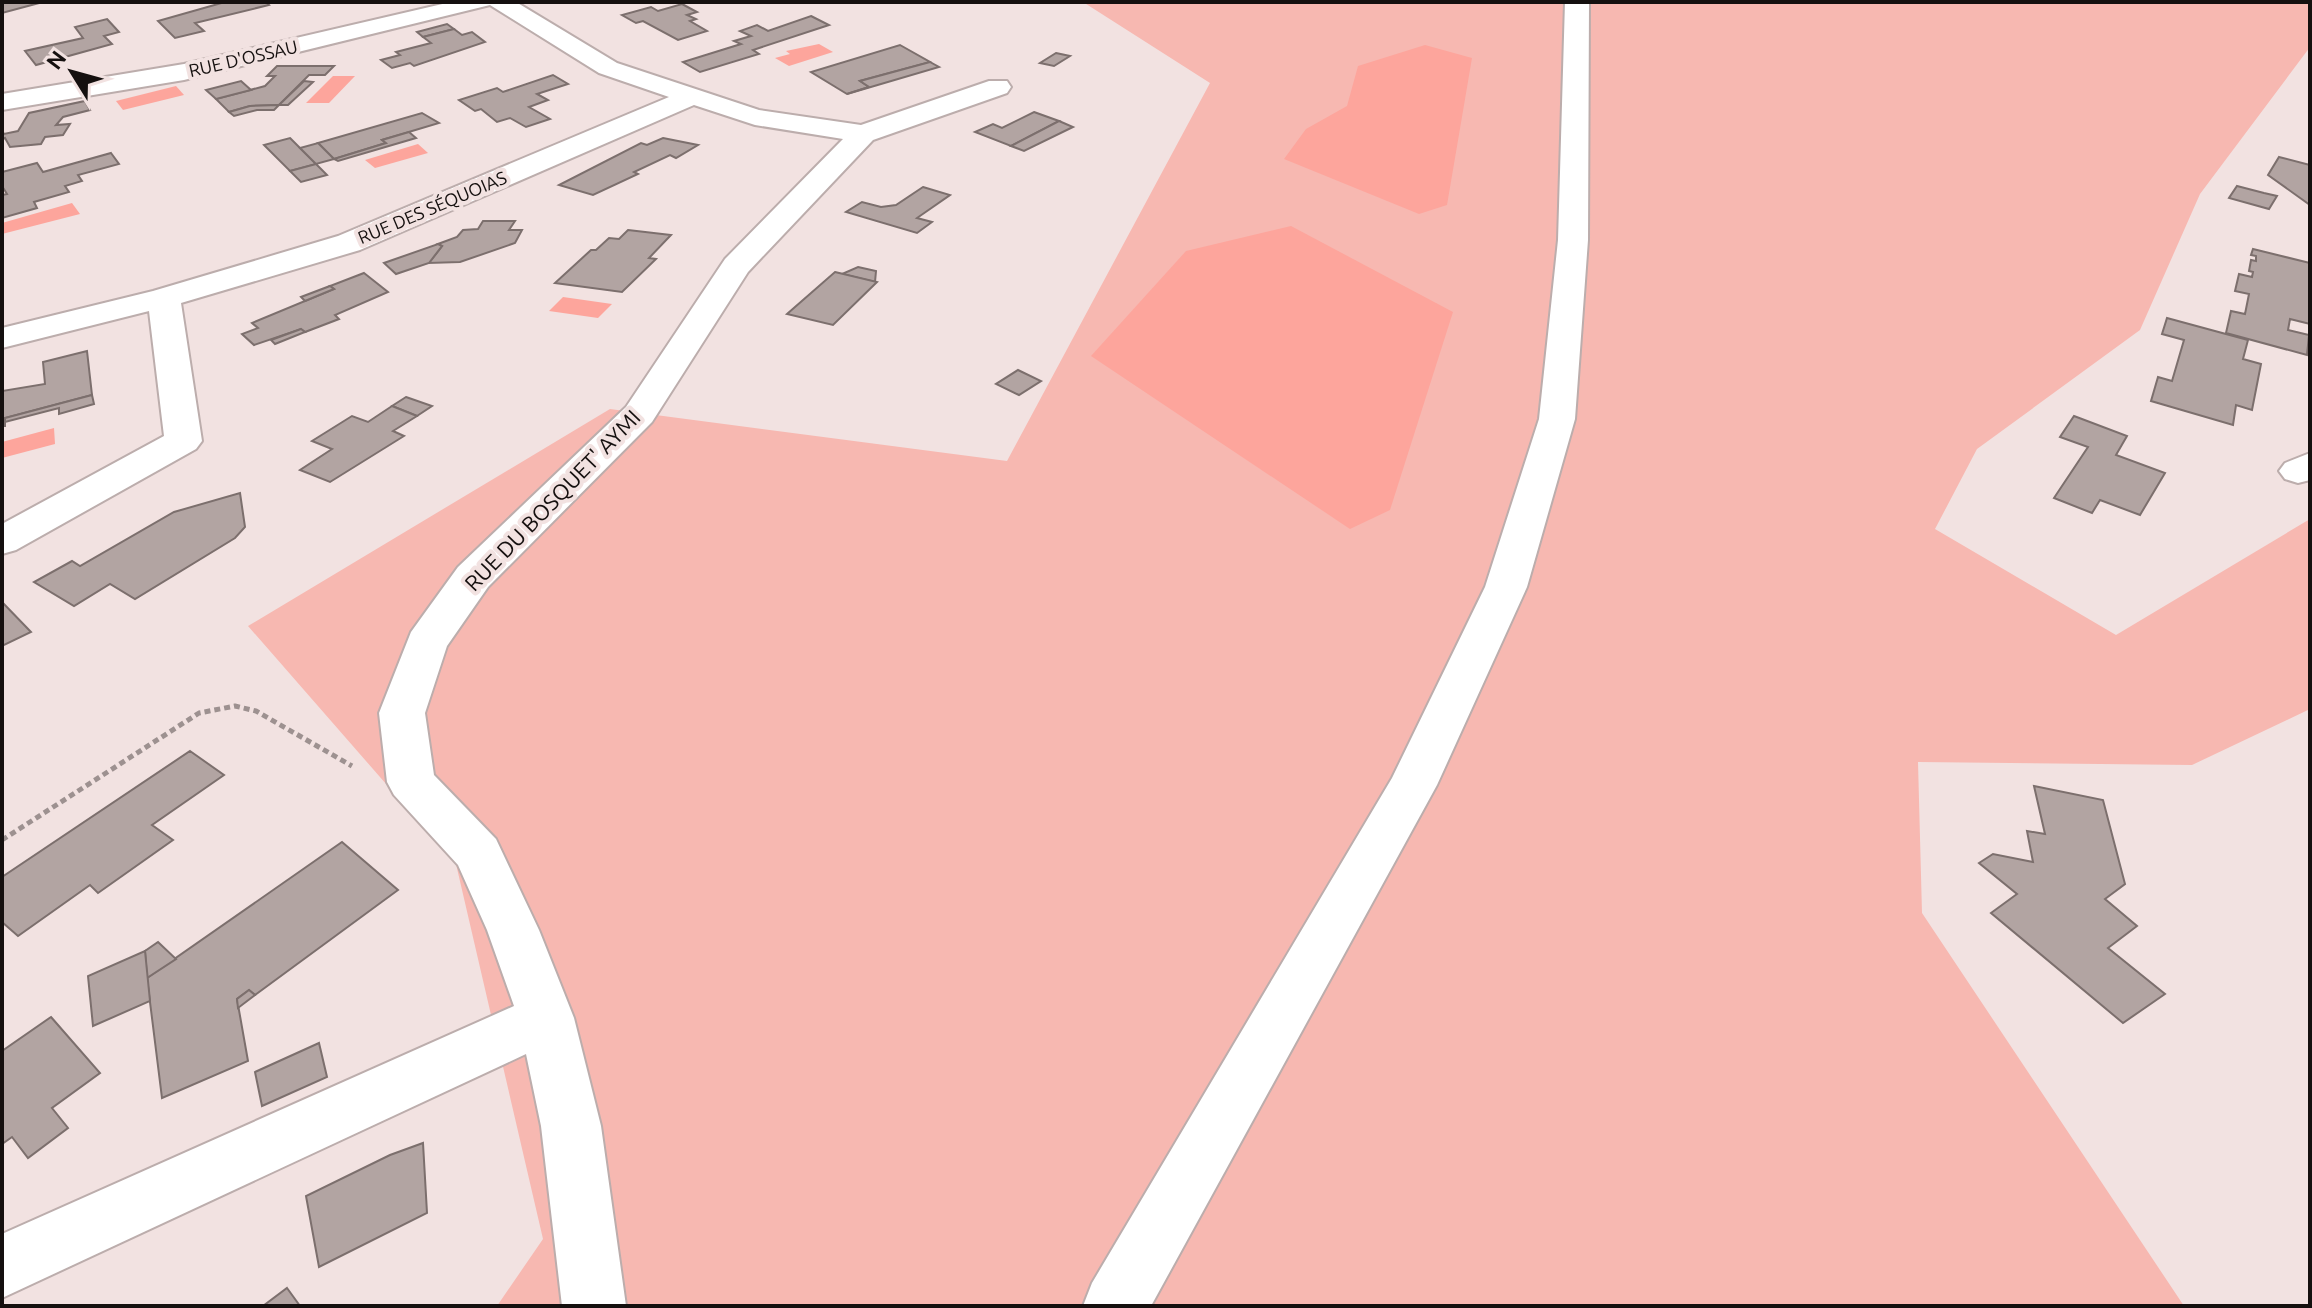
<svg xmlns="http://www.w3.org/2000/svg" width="2312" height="1308" font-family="Ubuntu,sans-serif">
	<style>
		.green { fill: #f7b8b1 }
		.water { fill: #fda59c }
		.building { fill: #b2a4a2; stroke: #7c6f6d; stroke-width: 2 }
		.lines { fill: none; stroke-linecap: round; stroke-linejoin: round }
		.minor-casing { stroke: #bcadac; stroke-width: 4 }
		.major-casing { stroke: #bcadac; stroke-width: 4 }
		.path { stroke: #9d9190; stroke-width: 5; stroke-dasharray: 6 4; stroke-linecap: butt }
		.minor { fill: #fff; fill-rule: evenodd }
		.major { fill: #fff; fill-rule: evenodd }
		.labels { text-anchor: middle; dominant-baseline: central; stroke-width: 8; stroke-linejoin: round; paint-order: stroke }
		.far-street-label { font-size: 18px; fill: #15100f; stroke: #f2e2e1 }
		.street-label { font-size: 22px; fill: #15100f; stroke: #f2e2e1 }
	</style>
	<rect width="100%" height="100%" fill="#f2e2e1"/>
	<!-- green -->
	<path class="green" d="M1083,2H2310V47L2200,194L2140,330L1977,449L1935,529L2116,635L2310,519V709L2192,765L1918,762L1922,913L2184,1306H497L543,1239L456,864L248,626L610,409L1007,461L1210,83Z"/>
	<!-- water -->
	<g class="water">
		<path d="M819,44L833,52L789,66L775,58L790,54L786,51Z"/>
		<path d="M1425,45L1472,58L1447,205L1419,214L1284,159L1306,129L1347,106L1358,66Z"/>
		<path d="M333,76H355L329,103H306Z"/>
		<path d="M176,86L184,95L123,110L116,101Z"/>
		<path d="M418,144L428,153L375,168L365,160Z"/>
		<path d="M72,203L80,214L2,234V223Z"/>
		<path d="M1291,226L1453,312L1390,510L1350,529L1091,356L1186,251Z"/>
		<path d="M563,297L612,304L598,318L549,311Z"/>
		<path d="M54,428L55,444L2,458V442Z"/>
	</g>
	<!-- building -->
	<g class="building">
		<path d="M2,2H43L2,13Z"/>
		<path d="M225,2H266L269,5L195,23L204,31L175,38L158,21Z"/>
		<path d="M682,4L697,12L687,15L696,19L690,21L707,31L678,40L643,21L636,23L622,15L651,7L658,11Z"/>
		<path d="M811,16L829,25L753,50L759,54L700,72L683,62L741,44L734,41L751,36L740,31L757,25L768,31Z"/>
		<path d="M107,19L119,32L104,36L112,44L36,65L25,51L83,38L75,27Z"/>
		<path d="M447,24L454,29L423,37L417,32Z"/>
		<path d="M454,29L462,35L472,32L485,42L414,66L410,63L392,68L381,60L400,55L396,52L431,43L423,37Z"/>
		<path d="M900,45L930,62L860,81L869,87L847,94L811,72Z"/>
		<path d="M1056,53L1070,56L1054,66L1040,63Z"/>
		<path d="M930,62L939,67L847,94L869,87L860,81Z"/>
		<path d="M277,66H334L325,75H309L279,105L250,106L229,112L216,99L265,86L275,76H267Z"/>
		<path d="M553,75L568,84L537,94L548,100L529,107L550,119L526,127L510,118L497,122L481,109L475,111L459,100L497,88L503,92Z"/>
		<path d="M241,81L251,90L216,99L206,90Z"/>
		<path d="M304,81L313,82L288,105H279Z"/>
		<path d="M85,101L90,110L63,117L56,125L70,124L63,135L45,137L41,144L10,147L5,138L2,139V131L4,134L18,131L29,113Z"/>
		<path d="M279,105L274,110H257L234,116L229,112L250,106Z"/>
		<path d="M1034,112L1059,121L1011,146L975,132L993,124L1002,128Z"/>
		<path d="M422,113L439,123L382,140L386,143L334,159L318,143Z"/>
		<path d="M1059,121L1073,127L1024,151L1011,146Z"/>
		<path d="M409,132L416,138L338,161L334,159L386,143L382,140Z"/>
		<path d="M290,138L316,164L290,171L264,145Z"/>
		<path d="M663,138L698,145L676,158L670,155L634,172L638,174L593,195L559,185L641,143L647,145Z"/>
		<path d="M318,143L334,159L316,164L300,148Z"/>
		<path d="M111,153L119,164L78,175L82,181L65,186L69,192L34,202L37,208L2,218V195L7,194L2,186V172L37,163L43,172Z"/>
		<path d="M2279,157L2310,165V205L2268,175Z"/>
		<path d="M316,164L327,175L301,182L290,171Z"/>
		<path d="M2237,186L2264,193L2277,196L2269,209L2229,198Z"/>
		<path d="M923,187L950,195L917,218L932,222L917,233L846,212L862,202L881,207L896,205Z"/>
		<path d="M483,221H515L509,230H522L515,243L460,262L429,263L442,246L438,244L457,237L463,230L478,229Z"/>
		<path d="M628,230L671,235L649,258L656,259L622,292L555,283L591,250H596L609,238L619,239Z"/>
		<path d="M438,244L442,246L429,263L396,274L384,263Z"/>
		<path d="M2253,249L2310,263V324L2290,319L2288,330L2309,335L2307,355L2226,333L2231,311L2245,314L2249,294L2235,291L2239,274L2252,277L2253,272L2249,271L2251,260L2256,261V256L2251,255Z"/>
		<path d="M858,267L876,271L875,282L842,274Z"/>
		<path d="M835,272L877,282L833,325L787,314Z"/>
		<path d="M364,273L388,292L335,315L339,319L305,332L301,329L254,345L242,334L258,328L252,323L334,289L330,286Z"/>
		<path d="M330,286L334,289L305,301L301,297Z"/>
		<path d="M2167,318L2248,340L2243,359L2261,364L2252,410L2236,405L2233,425L2151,401L2158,377L2172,381L2184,340L2162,334Z"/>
		<path d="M301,329L305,332L275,344L271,340Z"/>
		<path d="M87,351L92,395L5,418V426H2V391L45,384L43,362Z"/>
		<path d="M1018,370L1041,381L1019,395L996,384Z"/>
		<path d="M92,395L94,404L59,414V408L5,422V418Z"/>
		<path d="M406,397L432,406L417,416L392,406Z"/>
		<path d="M392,406L417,416L393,431L404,436L330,482L300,470L332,449L312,441L352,416L368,422Z"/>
		<path d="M2074,416L2127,436L2116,455L2165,473L2140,515L2100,500L2092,513L2054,498L2088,447L2060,437Z"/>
		<path d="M240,493L245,527L235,538L135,599L110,584L74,606L34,582L72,561L80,566L174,512Z"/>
		<path d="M2,602L31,632L2,646Z"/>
		<path d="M190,751L224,775L152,825L173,840L98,893L90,885L18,936L2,922V877Z"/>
		<path d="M2034,786L2103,800L2125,884L2105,899L2137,926L2108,948L2165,994L2123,1023L1991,913L2017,894L1979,863L1993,854L2033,862L2027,831L2045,834Z"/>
		<path d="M342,842L398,890L255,995L249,990L237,999L248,1061L162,1098L147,978Z"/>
		<path d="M158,942L176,959L147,978L145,951Z"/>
		<path d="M145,951L150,1001L93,1026L88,976Z"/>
		<path d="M249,990L255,995L238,1008L237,999Z"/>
		<path d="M51,1017L100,1073L52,1108L68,1128L28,1158L12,1137L2,1144V1051Z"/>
		<path d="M319,1043L327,1077L262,1106L255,1072Z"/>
		<path d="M423,1143L427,1213L319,1267L306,1196L390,1155Z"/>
		<path d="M287,1288L300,1306H263Z"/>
	</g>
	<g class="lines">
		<defs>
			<g id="minor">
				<path d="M451,2H516L617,63L759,110L861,125L989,81H1007L1011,87L1007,93L873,140L748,272L652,422L488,587L447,646L425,713L434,775L496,839L539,930L574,1018L601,1126L626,1306H562L541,1126L526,1054L2,1298V1234L514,1006L487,930L458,865L394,795L387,782L379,713L411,632L458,567L626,407L725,259L843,139L755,125L694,105L360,250L181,303L202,441L196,449L16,550L2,554V524L164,436L149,311L2,348V328L153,291L338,236L669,97L599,73L490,5L184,80L2,110V94L184,64Z"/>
				<path d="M2310,453V480L2298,483L2285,479L2279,471L2285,463Z"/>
			</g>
			<path id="major" d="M1565,2H1589L1588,240L1575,419L1527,587L1437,785L1151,1306H1083L1092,1283L1392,778L1485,587L1539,419L1558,240Z"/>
		</defs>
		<!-- minor casing -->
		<use href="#minor" class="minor-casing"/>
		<!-- major casing -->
		<use href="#major" class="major-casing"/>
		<!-- path -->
		<path class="path" d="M2,840L199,713L235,706L256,711L352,766"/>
		<!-- minor -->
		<use href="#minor" class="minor"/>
		<!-- major -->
		<use href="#major" class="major"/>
	</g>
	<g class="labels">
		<!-- far-street labels -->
		<g class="far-street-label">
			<text transform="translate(243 58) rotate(-13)">RUE D'OSSAU</text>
			<text transform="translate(432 207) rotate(-23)">RUE DES SÉQUOIAS</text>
		</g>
		<!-- street labels -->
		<g class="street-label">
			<text transform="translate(552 500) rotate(-46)">RUE DU BOSQUET' AYMI</text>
		</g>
	</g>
	<!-- border -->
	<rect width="2312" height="1308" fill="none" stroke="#15100f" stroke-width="8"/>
	<!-- north arrow -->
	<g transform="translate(72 72) rotate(307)" stroke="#f2e2e1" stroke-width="6" paint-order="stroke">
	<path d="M0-6L14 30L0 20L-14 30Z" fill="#15100f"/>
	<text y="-12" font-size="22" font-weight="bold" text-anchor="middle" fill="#15100f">N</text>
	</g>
</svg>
